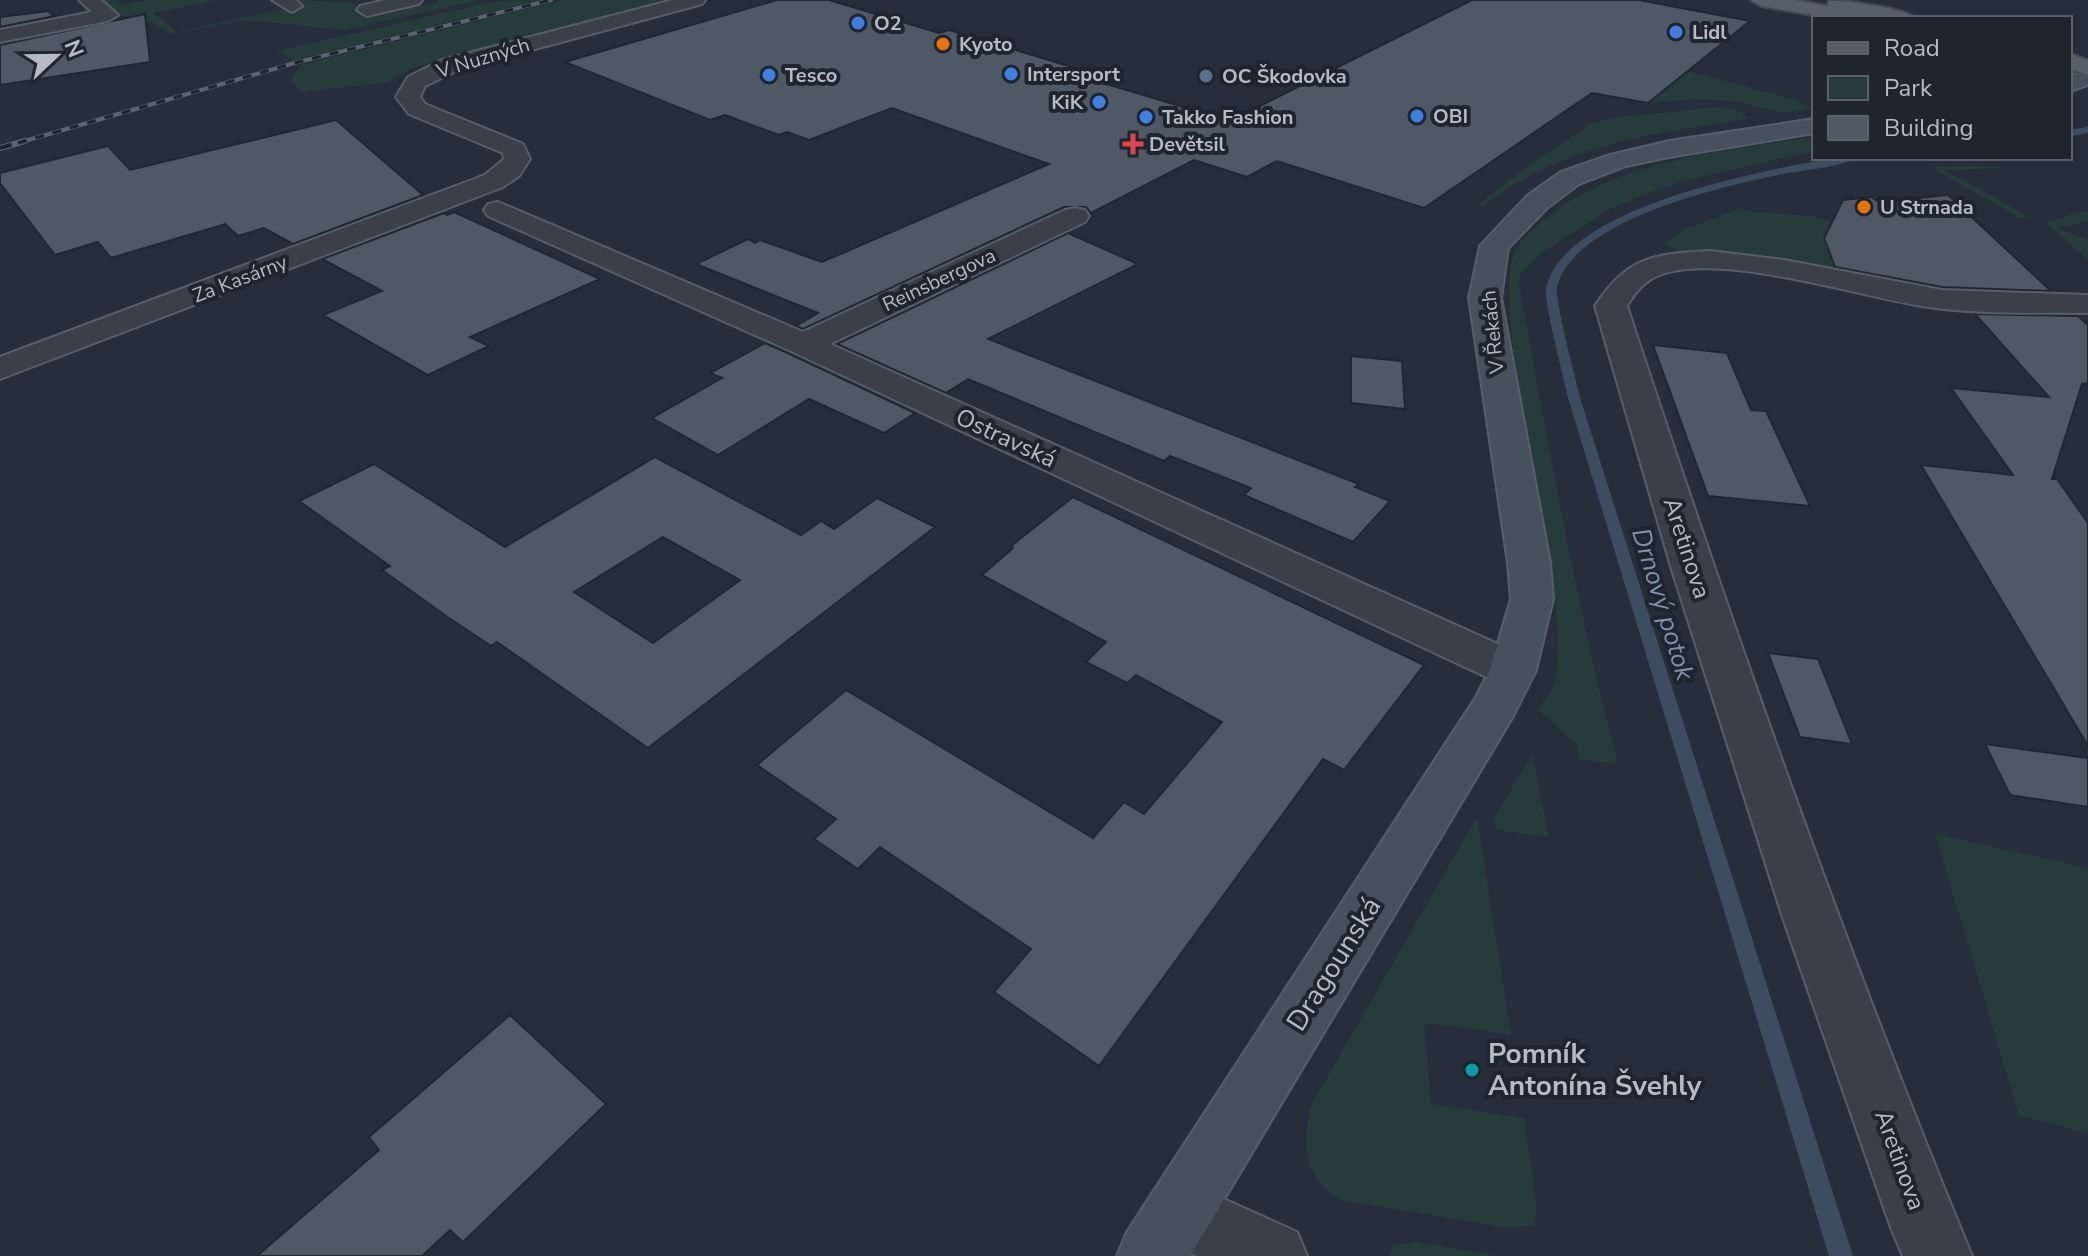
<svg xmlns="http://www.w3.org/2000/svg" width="2088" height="1256" font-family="'Nunito Sans',sans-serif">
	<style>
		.green { fill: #283b3c }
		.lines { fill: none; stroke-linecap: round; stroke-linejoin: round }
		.stream { fill: #3d4c61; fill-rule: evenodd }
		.building { fill: #4e5965; stroke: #202731; stroke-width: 2; fill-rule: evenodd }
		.street-casing { stroke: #575e68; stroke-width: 4 }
		.secondary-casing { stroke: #575e68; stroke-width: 4 }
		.primary-casing { stroke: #424953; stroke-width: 4 }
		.street { fill: #39404a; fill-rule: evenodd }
		.secondary { fill: #47505d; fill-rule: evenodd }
		.primary { fill: #575f6a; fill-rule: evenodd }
		.rail-far1-casing { stroke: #5b6571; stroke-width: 4 }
		.rail-casing { stroke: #5b6571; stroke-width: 6 }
		.rail-far1 { stroke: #1e252f; stroke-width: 3; stroke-dasharray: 9; stroke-linecap: butt }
		.rail { stroke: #1e252f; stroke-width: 4; stroke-dasharray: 12; stroke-linecap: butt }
		.shop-dot { fill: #3f7fe0; stroke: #1e252f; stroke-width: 3 }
		.food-dot { fill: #e8710a; stroke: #1e252f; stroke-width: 3 }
		.service-dot { fill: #5c6f8a; stroke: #1e252f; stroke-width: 3 }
		.health-dot { fill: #e0444e; stroke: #1e252f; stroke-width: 3 }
		.culture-dot { fill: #0f9aa8; stroke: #1e252f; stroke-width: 3 }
		.labels { text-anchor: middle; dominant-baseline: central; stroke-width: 8; stroke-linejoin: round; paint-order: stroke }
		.far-poi-label { font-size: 20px; font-weight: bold; fill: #b4bbc6; stroke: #1e252f; text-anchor: start }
		.far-street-label { font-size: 20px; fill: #b4bbc6; stroke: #1e252f }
		.street-label { font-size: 24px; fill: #b4bbc6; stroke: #1e252f }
		.water-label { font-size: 26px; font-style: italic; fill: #7f92aa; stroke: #1e252f }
		.near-street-label { font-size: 28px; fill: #b4bbc6; stroke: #1e252f }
		.near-poi-label { font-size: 28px; font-weight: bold; fill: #b4bbc6; stroke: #1e252f; text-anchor: start }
	</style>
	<rect width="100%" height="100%" fill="#252e3a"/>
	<!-- green -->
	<g class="green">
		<path d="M103,0H122L116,1L120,5L146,0H216L153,13L177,32L304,5L297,0L352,2L374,17L406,10L401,5L408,4L415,8L439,2L436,0H480L346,30L244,20L172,34L148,21L0,43L43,32L48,36L126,19Z"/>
		<path d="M540,0L294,60L277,51L496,1Z"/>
		<path d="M563,0H676L443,59L410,69L388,82L303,92L291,80L300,65Z"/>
		<path d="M1607,49L1792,99L1814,109L1781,113L1739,102L1698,99L1648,103L1682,77Z"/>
		<path d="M1719,107L1743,112L1747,119C1651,134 1563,144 1484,206L1479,204L1530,164L1592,123L1610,118Z"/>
		<path d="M1814,137V151L1679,182L1611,208L1544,251L1520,275L1519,285C1549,445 1576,606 1618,764L1578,759L1577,745L1538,710C1544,701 1554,689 1555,679C1561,640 1556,596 1549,557C1539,500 1493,295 1515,251C1521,239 1534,229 1544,220C1617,159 1724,151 1814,137Z"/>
		<path d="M1977,165L2004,168L1944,170L2030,217L2020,218L1930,167Z"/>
		<path d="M1741,208L1752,212L1812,216L1872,236L1825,240L1838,276L1685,255L1665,243L1683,230Z"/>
		<path d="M2076,212H2088V221L2058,228L2088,240V260L2047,223Z"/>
		<path d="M1532,754L1549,837L1496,830L1493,820Z"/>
		<path d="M1477,817L1511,1034L1424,1023L1431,1104L1524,1118L1537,1209L1534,1226L1504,1227L1340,1200C1302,1171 1304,1153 1309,1109Z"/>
		<path d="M1935,834L2088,868V1134L2019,1115Z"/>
		<path d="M1415,1242L1498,1256H1502H1389L1393,1245Z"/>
	</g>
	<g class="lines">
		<!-- stream -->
		<g class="stream">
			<path d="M2088,127V133L2070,136V130Z"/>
			<path d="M1835,158H1856C1838,168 1800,170 1778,175C1719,187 1573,221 1557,287C1554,298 1577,383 1581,401L1853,1256H1829L1569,401C1565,383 1543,299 1546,288C1565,206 1764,170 1835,158Z"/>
		</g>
	</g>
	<!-- building -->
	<g class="building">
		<path d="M777,0H829L939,33L949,30L1072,67L1063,71L1230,121L1472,0H1639L1750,21L1648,103L1592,93L1424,208L1277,161L1247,177L1194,160L1091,213L1086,207H1064L803,329L796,326L818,313L696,264L748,239L755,243L760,240L822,262L1049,164L892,108L809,140L787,132L779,135L725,115L710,120L565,62Z"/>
		<path d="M48,11L54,16L0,27V17Z"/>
		<path d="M145,14L150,62L0,85V45Z"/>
		<path d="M336,120L423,195L293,244L264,228L238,236L225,224L111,258L98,242L55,255L0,183V173L108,146L130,170Z"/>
		<path d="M1948,195L2051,291L1942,287L1835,267L1824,238L1843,200L1871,197L1879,202Z"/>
		<path d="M454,212L600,279L470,337L489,346L428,375L323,315L382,291L322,259L444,213L447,215Z"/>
		<path d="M1068,233L1138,264L988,339L1359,484L1355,487L1390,501L1353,542L1244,495L1251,488L1170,456L1164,461L968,379L946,393L837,344Z"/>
		<path d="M1975,314L2078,316L2088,325V383L2082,384L2052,479H2057L2088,523V746L1921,465L2013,475L1951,388L2049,397Z"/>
		<path d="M765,343L790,354L915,413L884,433L809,399L718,455L652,418L722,378L710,373Z"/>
		<path d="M1653,345L1727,353L1751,410L1766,411L1810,506L1708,496Z"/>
		<path d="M1351,356L1402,361L1405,409L1351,403Z"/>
		<path d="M655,457L801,535L821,521L834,529L877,498L935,527L648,748L497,642L491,646L446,616L382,570L390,566L299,501L374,464L505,547ZM663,537L740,580L653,643L574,592Z"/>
		<path d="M1073,497L1424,665L1344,770L1323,759L1099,1066L994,992L1031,949L880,847L858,869L814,839L836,819L757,765L846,690L1093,838L1124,802L1144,814L1222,722L1136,675L1127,683L1086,662L1106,642L982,575L1013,548L1011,546Z"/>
		<path d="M1768,653L1818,659L1852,744L1800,737Z"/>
		<path d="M1985,744L2088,758V807L2010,795Z"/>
		<path d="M510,1015L606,1104L463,1242L450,1230L422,1256H257L379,1150L369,1137Z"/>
	</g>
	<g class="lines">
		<defs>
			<g id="street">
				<path d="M79,0H101L118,15L108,21L0,42V30L92,12Z"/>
				<path d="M272,0H296L302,6L292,12Z"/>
				<path d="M386,0H422L419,4L367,16L357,10L360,6Z"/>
				<path d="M673,0H705L702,4L458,70L425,86L420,97L425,104L523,144L530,159L519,176L503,187L0,379V357L485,175L504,159L503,153L409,114L396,97L408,77L442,60Z"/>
				<path d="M498,202L803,332L1065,210L1075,208L1085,210L1089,216L1085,222L830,344L1529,658L1536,670L1529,682L1513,686L1497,682L791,351L488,216L484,210L488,204Z"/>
				<path d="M1710,251L1784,260L1942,290L2088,295V313C2033,312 1977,315 1922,306C1857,296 1715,250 1657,276C1643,282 1634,294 1627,306C1732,626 1843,944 1972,1256H1903L1891,1228L1783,918L1672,570L1595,306C1628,256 1654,254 1710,251Z"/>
				<path d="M1179,1179L1297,1232L1307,1256H1197L1155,1237L1145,1213L1155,1189Z"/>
			</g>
			<g id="secondary">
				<path d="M2088,70V85L2070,91V76Z"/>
				<path d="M1814,119V133L1669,157L1626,166L1579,184L1547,208L1508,248L1501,298L1550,563L1553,599L1536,670L1512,718L1190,1256H1117L1127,1232L1476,697L1490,670L1511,599L1508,563L1469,298L1480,246L1527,196L1561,172L1610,155L1669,141Z"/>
			</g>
			<g id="primary">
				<path d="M1751,0H1795L1827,6L1829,1C1845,0 1905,8 1915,18H1830L1761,6Z"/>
				<path d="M2070,54L2088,60V75L2070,69Z"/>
			</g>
		</defs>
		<!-- street casing -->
		<use href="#street" class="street-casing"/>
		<!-- secondary casing -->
		<use href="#secondary" class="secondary-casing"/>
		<!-- primary casing -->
		<use href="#primary" class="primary-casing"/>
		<!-- street -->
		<use href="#street" class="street"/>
		<!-- secondary -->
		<use href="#secondary" class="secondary"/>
		<!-- primary -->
		<use href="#primary" class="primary"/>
		<defs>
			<path id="rail-far1" d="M18,143L298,62L551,0"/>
			<path id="rail" d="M0,148L25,141"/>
		</defs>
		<!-- rail-far1 casing -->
		<use href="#rail-far1" class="rail-far1-casing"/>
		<!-- rail casing -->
		<use href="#rail" class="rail-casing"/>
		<!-- rail-far1 -->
		<use href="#rail-far1" class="rail-far1"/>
		<!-- rail -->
		<use href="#rail" class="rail"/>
	</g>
	<!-- markers -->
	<g class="shop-dot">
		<circle cx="858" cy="23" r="8"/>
		<circle cx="1676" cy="32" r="8"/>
		<circle cx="1011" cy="74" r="8"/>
		<circle cx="769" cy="75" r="8"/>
		<circle cx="1099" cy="102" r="8"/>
		<circle cx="1417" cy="116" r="8"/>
		<circle cx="1146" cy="117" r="8"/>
	</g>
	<g class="food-dot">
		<circle cx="943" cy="44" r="8"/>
		<circle cx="1864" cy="207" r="8"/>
	</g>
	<circle class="service-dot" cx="1206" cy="76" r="8"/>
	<path class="health-dot" d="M1129 132h8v8h8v8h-8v8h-8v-8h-8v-8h8z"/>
	<circle class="culture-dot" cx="1472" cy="1070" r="8"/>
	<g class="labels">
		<!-- far-poi labels -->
		<g class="far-poi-label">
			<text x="874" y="23">O2</text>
			<text x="1692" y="32">Lidl</text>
			<text x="959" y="44">Kyoto</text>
			<text x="1027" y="74">Intersport</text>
			<text x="785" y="75">Tesco</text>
			<text x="1222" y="76">OC Škodovka</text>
			<text x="1083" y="102" text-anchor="end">KiK</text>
			<text x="1433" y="116">OBI</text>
			<text x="1162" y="117">Takko Fashion</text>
			<text x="1149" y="144">Devětsil</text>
			<text x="1880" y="207">U Strnada</text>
		</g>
		<!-- far-street labels -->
		<g class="far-street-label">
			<text transform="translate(483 58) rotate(-17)">V Nuzných</text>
			<text transform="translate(240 279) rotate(-21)">Za Kasárny</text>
			<text transform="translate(939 280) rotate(-25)">Reinsbergova</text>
			<text transform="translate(1493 332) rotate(-96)">V Řekách</text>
		</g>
		<!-- street labels -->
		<g class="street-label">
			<text transform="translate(1006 438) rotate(25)">Ostravská</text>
			<text transform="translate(1687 548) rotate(72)">Aretinova</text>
			<text transform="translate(1900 1160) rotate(70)">Aretinova</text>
		</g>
		<!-- water labels -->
		<g class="water-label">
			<text transform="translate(1663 604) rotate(73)">Drnový potok</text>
		</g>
		<!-- near-street labels -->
		<g class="near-street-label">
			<text transform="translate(1334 964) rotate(-58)">Dragounská</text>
		</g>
		<!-- near-poi labels -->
		<g class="near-poi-label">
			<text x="1488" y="1054">Pomník<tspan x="1488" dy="32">Antonína Švehly</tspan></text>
		</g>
	</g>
	<!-- legend -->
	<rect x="1812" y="16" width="260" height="144" fill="#1e252f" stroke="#5a616b" stroke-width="2"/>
	<rect x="1828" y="42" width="40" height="12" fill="#575f6a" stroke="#5a616b" stroke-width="2"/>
	<text x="1884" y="56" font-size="24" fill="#b4bbc6">Road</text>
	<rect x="1828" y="76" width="40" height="24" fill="#283b3c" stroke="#5a616b" stroke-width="2"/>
	<text x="1884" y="96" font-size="24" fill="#b4bbc6">Park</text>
	<rect x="1828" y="116" width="40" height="24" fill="#4e5965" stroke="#5a616b" stroke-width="2"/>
	<text x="1884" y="136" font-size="24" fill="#b4bbc6">Building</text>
	<!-- north arrow -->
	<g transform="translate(56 56) rotate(68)" stroke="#1e252f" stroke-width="6" paint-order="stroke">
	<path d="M0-6L14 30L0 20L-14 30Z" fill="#b4bbc6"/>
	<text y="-12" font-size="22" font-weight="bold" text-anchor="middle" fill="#b4bbc6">N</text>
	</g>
</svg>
